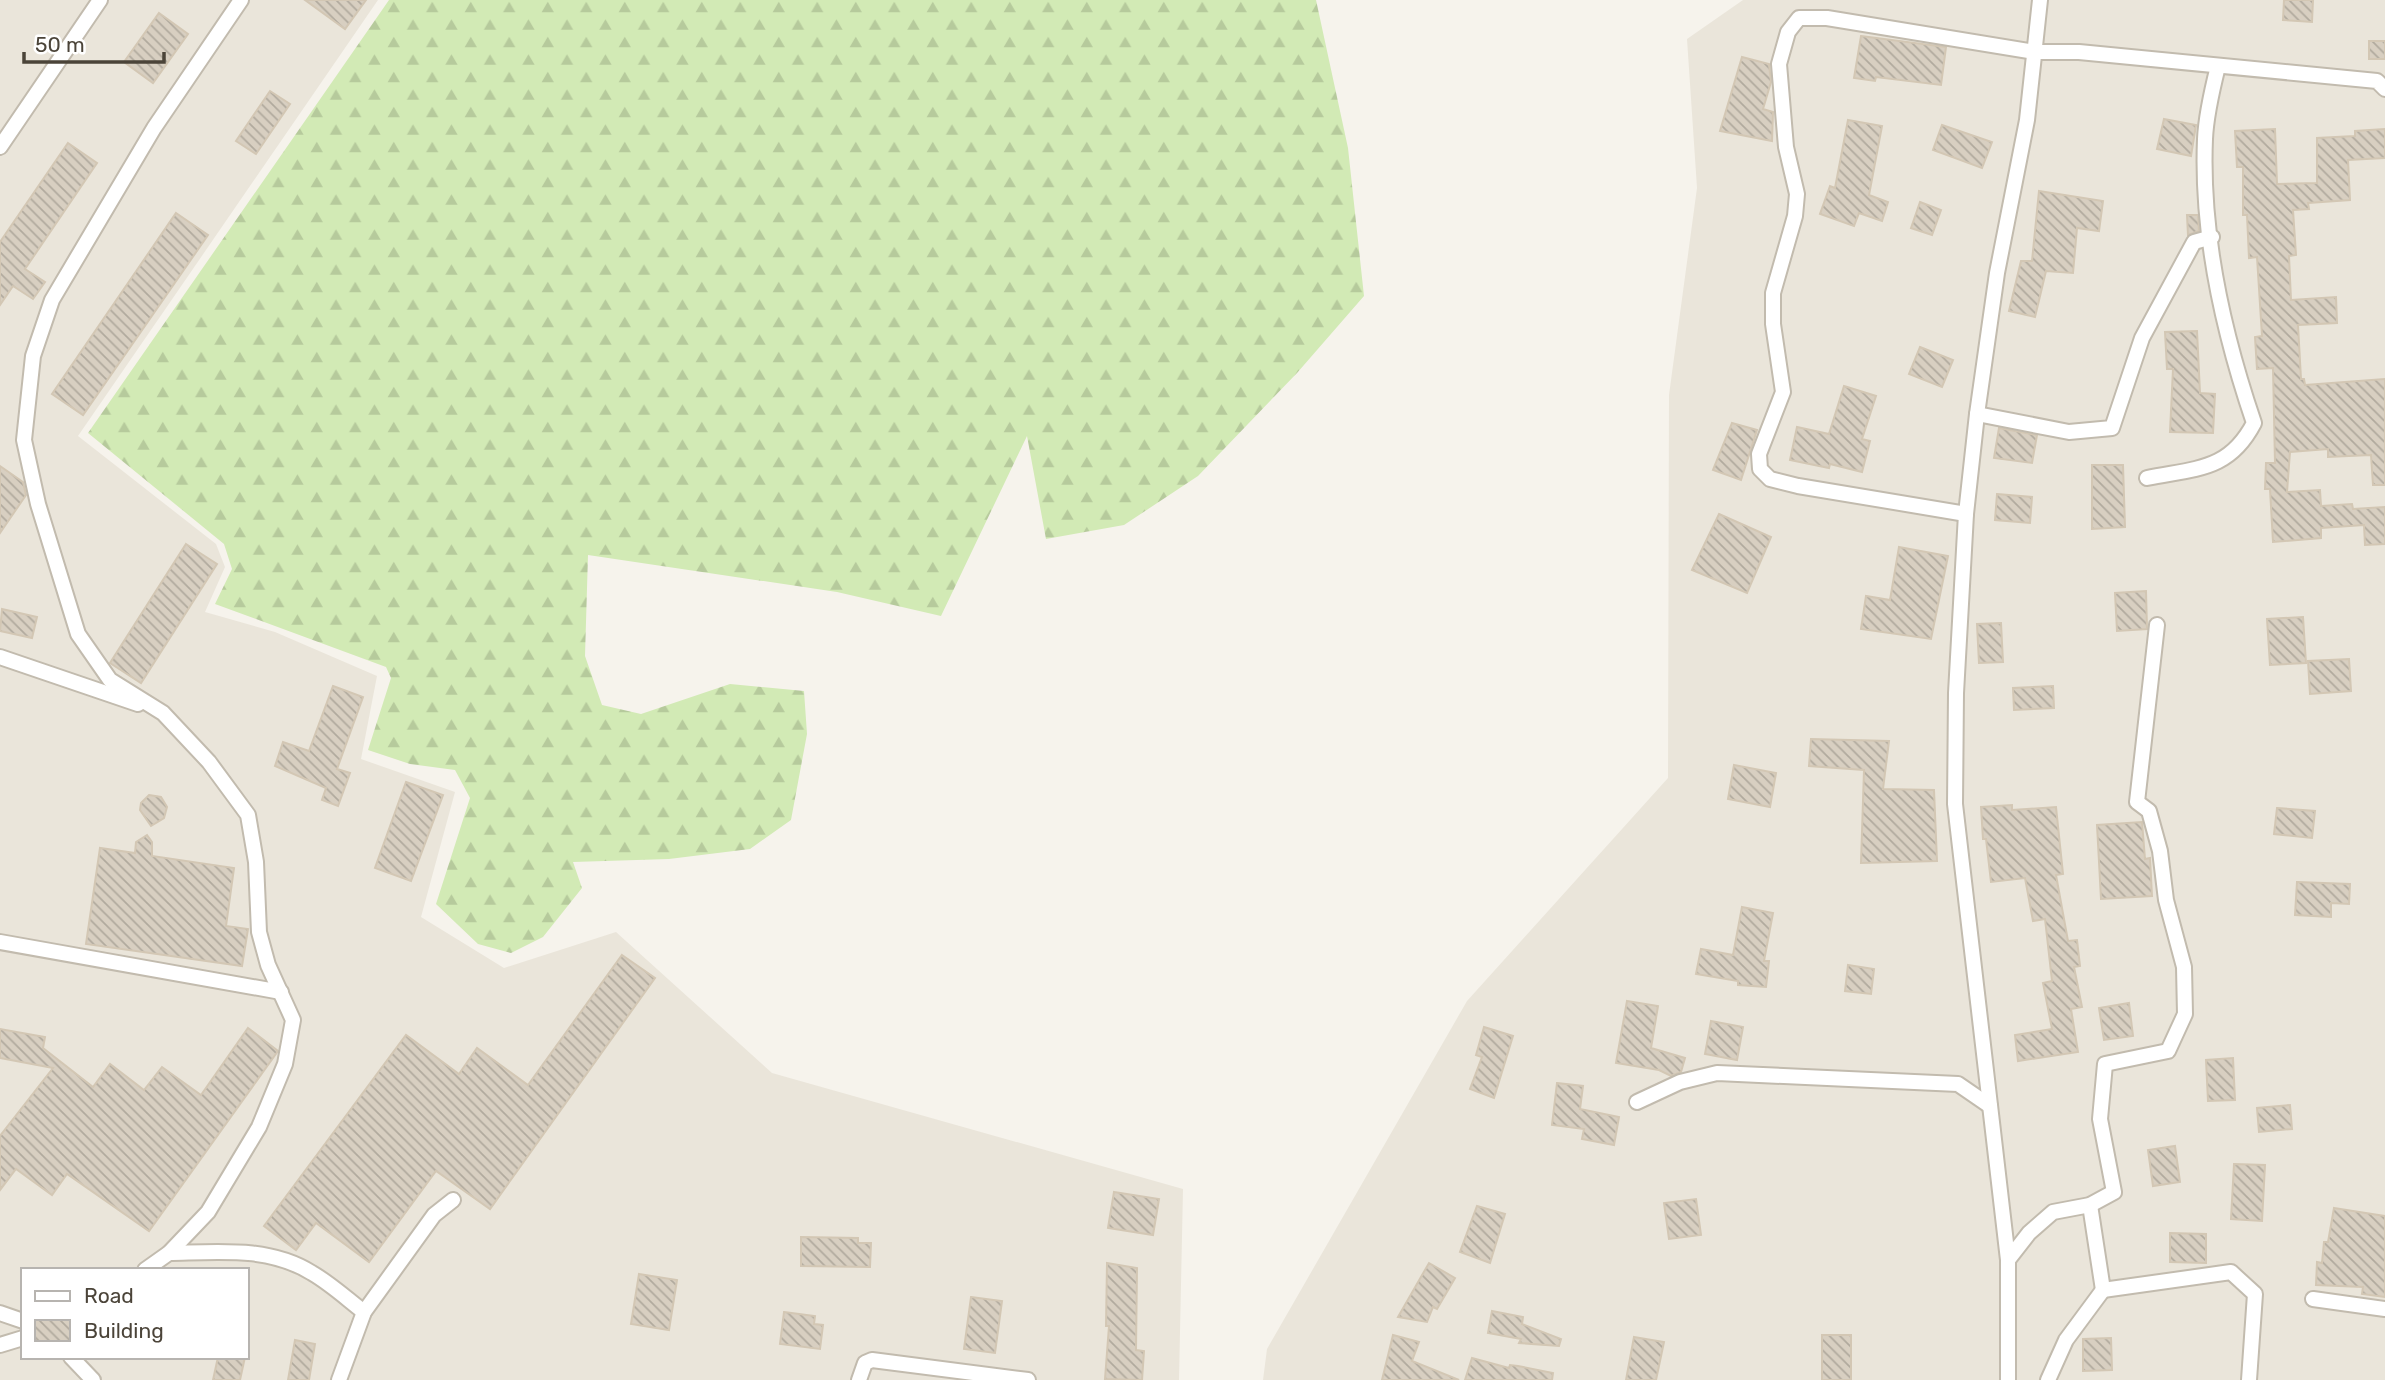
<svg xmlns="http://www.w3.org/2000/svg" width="2385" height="1380" font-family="Rubik,sans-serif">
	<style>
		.residential { fill: #eae5da; fill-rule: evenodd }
		.forest { fill: url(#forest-firs) }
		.building { fill: url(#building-back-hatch); stroke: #d3c7b4; stroke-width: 2 }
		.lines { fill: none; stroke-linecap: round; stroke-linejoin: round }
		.street-casing { stroke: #c2bbae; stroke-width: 18 }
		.street { stroke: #fff; stroke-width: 14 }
	</style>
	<defs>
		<pattern id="forest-firs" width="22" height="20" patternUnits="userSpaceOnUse" patternTransform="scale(1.75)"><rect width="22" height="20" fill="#d2eab5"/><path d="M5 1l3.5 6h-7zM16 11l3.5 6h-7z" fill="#b6ca9c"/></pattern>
		<pattern id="building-back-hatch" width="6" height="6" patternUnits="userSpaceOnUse" patternTransform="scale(1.75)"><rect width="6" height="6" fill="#d8cfc1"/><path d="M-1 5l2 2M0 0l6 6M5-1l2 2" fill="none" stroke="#b1aa9e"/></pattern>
	</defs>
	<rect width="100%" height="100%" fill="#f6f3ec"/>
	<!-- residential -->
	<g class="residential">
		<path d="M0,0H378L78,436L216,544L225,567L205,612L275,632L377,676L361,759L455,792L421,917L504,968L616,932L772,1073L1183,1189L1179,1380H0ZM23,1270H247V1357H23Z"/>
		<path d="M1743,0H2385V1380H1263L1267,1349L1467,1001L1668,778L1669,395L1697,188L1687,39Z"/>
	</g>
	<!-- forest -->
	<path class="forest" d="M389,0H1316L1348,148L1364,296L1297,373L1198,476L1124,525L1046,539L1027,436L941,616L837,592L588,555L585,656L602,705L641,714L730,684L804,691L807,734L791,820L750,849L669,859L573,862L582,888L543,937L511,953L478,944L436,904L470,798L455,770L410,764L368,750L391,678L386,667L215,604L232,569L224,544L88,433Z"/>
	<!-- building -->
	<g class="building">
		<path d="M305,0H366L345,29Z"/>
		<path d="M2284,0H2313L2312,22L2283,20Z"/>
		<path d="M159,13L188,34L153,83L124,62Z"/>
		<path d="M1861,36L1946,47L1941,85L1876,77L1875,81L1854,78Z"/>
		<rect x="2369" y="41" width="16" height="18"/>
		<path d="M1742,57L1769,64L1771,82L1763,109L1773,112L1772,141L1720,131Z"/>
		<path d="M270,91L290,104L256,154L236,141Z"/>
		<path d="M2164,119L2196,125L2191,156L2157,149Z"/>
		<path d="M1848,120L1882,126L1869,195L1888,202L1882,221L1859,213L1854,226L1820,214L1830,186L1835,188Z"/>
		<path d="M1942,125L1992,142L1982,168L1933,150Z"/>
		<path d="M2275,129L2277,184L2317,183V138L2355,136V131L2385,129V158L2348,160L2350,200L2308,203L2309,209L2293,210L2296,255L2289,256L2291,300L2336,297L2337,323L2298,325L2301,379H2304L2305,385L2385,379V485H2373L2371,455L2328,457V449L2290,452L2287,492L2320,490L2321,506L2352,504L2353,509L2385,507V544L2365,545L2364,525L2321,528V538L2273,542L2270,489H2265L2266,463H2275L2273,368L2257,369L2255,337L2262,336L2257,257L2249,258L2247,215H2243V167H2237L2235,131Z"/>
		<path d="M68,143L97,163L25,269L45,282L33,299L13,286L0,305V242Z"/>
		<path d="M2039,191L2103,201L2099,231L2077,228L2073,273L2046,271L2035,317L2009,311L2021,261H2032Z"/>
		<path d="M1920,202L1941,210L1932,235L1911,228Z"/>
		<path d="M176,213L208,235L83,415L52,394Z"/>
		<path d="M2187,215H2198L2199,231L2188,235Z"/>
		<path d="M2197,331L2200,393L2215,394L2213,433L2170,432L2173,369H2167L2165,332Z"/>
		<path d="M1920,347L1953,360L1942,387L1909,374Z"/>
		<path d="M1844,386L1876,396L1862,439L1870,441L1862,472L1830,464L1829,468L1790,460L1797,427L1829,434Z"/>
		<path d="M1732,423L1757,430L1741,480L1713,470Z"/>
		<path d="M1999,428L2037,435L2032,463L1994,458Z"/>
		<path d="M2092,465H2123L2125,527L2092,529Z"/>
		<path d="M0,466L23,482L26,495L0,533Z"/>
		<path d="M1997,494L2032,497L2030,523L1995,520Z"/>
		<path d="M1719,514L1771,537L1747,593L1692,570Z"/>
		<path d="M186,544L217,564L141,683L110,663Z"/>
		<path d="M1899,547L1948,556L1931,639L1861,629L1866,596L1890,600Z"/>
		<path d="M2146,591L2147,629L2117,631L2115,593Z"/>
		<path d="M2,609L37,617L32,638L0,631Z"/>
		<path d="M2303,617L2306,663L2270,665L2267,619Z"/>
		<path d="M2001,623L2003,662L1979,663L1977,624Z"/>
		<path d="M2349,659L2351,691L2310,694L2308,661Z"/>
		<path d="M333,686L363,697L337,769L350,773L338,806L322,800L326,788L275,766L283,742L309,751Z"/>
		<path d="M2053,686L2054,708L2014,710L2013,688Z"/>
		<path d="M1811,739L1889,741L1883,789L1934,790L1937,861L1861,863L1864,770L1809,766Z"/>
		<path d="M1734,765L1776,773L1770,807L1728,799Z"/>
		<path d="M406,782L443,795L411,881L375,868Z"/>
		<path d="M149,795L161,797L167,807L164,818L151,826L140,810L141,803Z"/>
		<path d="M2012,805V810L2056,807L2063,874L2056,875L2068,941L2077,940L2080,966L2074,967L2082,1007L2071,1009L2078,1052L2018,1061L2015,1035L2052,1029L2043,983L2052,981L2045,919L2033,921L2025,878L1991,882L1986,839H1983L1981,807Z"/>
		<path d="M2277,808L2315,811L2312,838L2274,834Z"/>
		<path d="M2142,822L2145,859L2150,858L2152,896L2101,899L2097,825Z"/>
		<path d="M147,835L152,842V856L234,868L226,926L248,929L242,966L86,944L100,848L135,853L136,842Z"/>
		<path d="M2297,882L2350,884L2349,904L2331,903V917L2295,915Z"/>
		<path d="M1742,907L1773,913L1764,961H1769L1766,987L1738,985V981L1696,974L1701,949L1733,955Z"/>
		<path d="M622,955L655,978L490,1209L436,1171L369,1262L316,1223L296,1250L264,1226L406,1035L459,1074L477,1048L528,1085Z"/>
		<path d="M1848,965L1874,969L1871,994L1845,991Z"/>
		<path d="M1627,1001L1658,1006L1651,1048L1685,1058L1681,1072L1671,1076L1659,1070L1616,1063Z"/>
		<path d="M2129,1003L2133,1036L2104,1040L2099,1008Z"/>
		<path d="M1711,1021L1743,1027L1737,1060L1705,1054Z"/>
		<path d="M1484,1027L1513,1036L1494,1098L1470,1089L1482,1057L1476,1055Z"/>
		<path d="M248,1028L278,1051L149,1231L67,1174L52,1195L16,1169L0,1190V1136L53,1068L0,1058V1029L45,1037L43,1048L93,1087L110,1064L144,1090L162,1067L201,1095Z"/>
		<path d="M2233,1058L2235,1100L2208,1101L2206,1060Z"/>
		<path d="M1557,1083L1583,1086L1580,1109L1619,1117L1614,1145L1582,1139L1584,1129L1552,1125Z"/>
		<path d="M2290,1105L2292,1129L2259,1132L2257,1108Z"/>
		<path d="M2175,1146L2180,1182L2153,1186L2148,1150Z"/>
		<path d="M2234,1164L2265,1165L2262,1221L2231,1219Z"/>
		<path d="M1114,1192L1159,1199L1153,1235L1108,1228Z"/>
		<path d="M1696,1199L1701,1235L1669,1239L1664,1203Z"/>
		<path d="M1477,1206L1505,1214L1490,1263L1460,1252Z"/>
		<path d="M2334,1208L2385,1216V1297L2362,1294L2363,1287L2316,1285L2317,1262L2322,1263L2324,1242H2328Z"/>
		<path d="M2170,1233L2206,1234V1263L2170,1262Z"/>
		<path d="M801,1237L858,1238V1243H871L870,1267L801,1266Z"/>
		<path d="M1107,1263L1137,1268L1136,1350L1144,1351L1142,1380L1105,1379L1109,1326H1106Z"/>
		<path d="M1429,1263L1455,1278L1437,1309L1433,1307L1427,1322L1398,1317Z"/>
		<path d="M639,1274L677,1280L669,1330L631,1324Z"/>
		<path d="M971,1297L1002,1301L995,1353L964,1349Z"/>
		<path d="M1492,1311L1523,1317L1522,1324L1561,1339L1559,1346L1519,1343L1521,1339L1488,1333Z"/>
		<path d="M784,1312L815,1316L814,1324L823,1325L820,1349L780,1344Z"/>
		<path d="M1393,1335L1419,1342L1412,1361L1459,1380H1382Z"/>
		<rect x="1822" y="1335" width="29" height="45"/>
		<path d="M1634,1337L1664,1342L1656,1380H1626Z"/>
		<path d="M2111,1338L2112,1370L2083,1371V1339Z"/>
		<path d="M295,1340L315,1344L309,1380H288Z"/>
		<path d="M218,1357H245L240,1380H213Z"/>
		<path d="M1472,1358L1509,1368L1510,1365L1518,1366L1553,1373L1552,1380H1465Z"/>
	</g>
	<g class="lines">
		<defs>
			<g id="street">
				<path d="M0,147L100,0"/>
				<path d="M1977,414L2069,432L2112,428L2142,338L2194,242L2212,237"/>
				<path d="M2147,478C2196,468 2229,471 2254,423C2224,335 2201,233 2205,139C2206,115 2212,90 2218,66"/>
				<path d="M1966,514L1798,486L1770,479L1760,469L1759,454L1783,392L1773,324V293L1795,216L1797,194L1786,147L1779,64L1788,32L1799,18H1827L2035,52H2079L2377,81L2385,89"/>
				<path d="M0,657L138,704"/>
				<path d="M0,942L281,992"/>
				<path d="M1637,1102L1680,1082L1717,1073L1958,1084L1990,1106"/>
				<path d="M2090,1205L2103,1290L2231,1272L2255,1294L2249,1380"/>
				<path d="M169,1253C218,1252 269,1246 312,1273C331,1284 347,1299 364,1312"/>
				<path d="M2008,1260L2029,1233L2053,1212L2090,1205L2114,1192L2100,1119L2105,1064L2168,1051L2185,1014L2184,967L2166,900L2160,851L2149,811L2137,802L2157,625"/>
				<path d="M145,1270L169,1253L208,1212L259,1127L285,1064L293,1020L268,965L259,932L256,862L248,815L209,762L163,713L110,680L78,634L38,504L24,440L33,356L52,300L154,128L241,0"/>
				<path d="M2313,1299L2385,1309"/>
				<path d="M0,1313L23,1321"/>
				<path d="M0,1345L23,1338"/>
				<path d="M71,1357L93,1380"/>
				<path d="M339,1380L364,1312L434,1215L453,1200"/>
				<path d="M859,1380L865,1363L872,1360L1028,1380"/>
				<path d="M2008,1380V1260L1955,804L1956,693L1966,514L1977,414L1997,273L2027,120L2040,0"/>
				<path d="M2048,1380L2066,1340L2103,1290"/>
			</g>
		</defs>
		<!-- street casing -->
		<use href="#street" class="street-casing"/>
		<!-- street -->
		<use href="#street" class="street"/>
	</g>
	<!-- legend -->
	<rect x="21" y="1268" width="228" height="91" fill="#ffffff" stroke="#b7b4b0" stroke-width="2"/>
	<rect x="35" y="1291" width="35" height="10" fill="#ffffff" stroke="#b7b4b0" stroke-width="2"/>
	<text x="84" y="1303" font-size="21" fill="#4b4439">Road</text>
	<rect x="35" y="1320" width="35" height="21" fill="url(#building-back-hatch)" stroke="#b7b4b0" stroke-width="2"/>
	<text x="84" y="1338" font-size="21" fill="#4b4439">Building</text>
	<!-- scale -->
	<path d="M24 52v10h140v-10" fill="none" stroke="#4b4439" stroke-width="3.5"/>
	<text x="35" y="52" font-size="21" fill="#4b4439" stroke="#ffffff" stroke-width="5" paint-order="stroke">50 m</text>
</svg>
